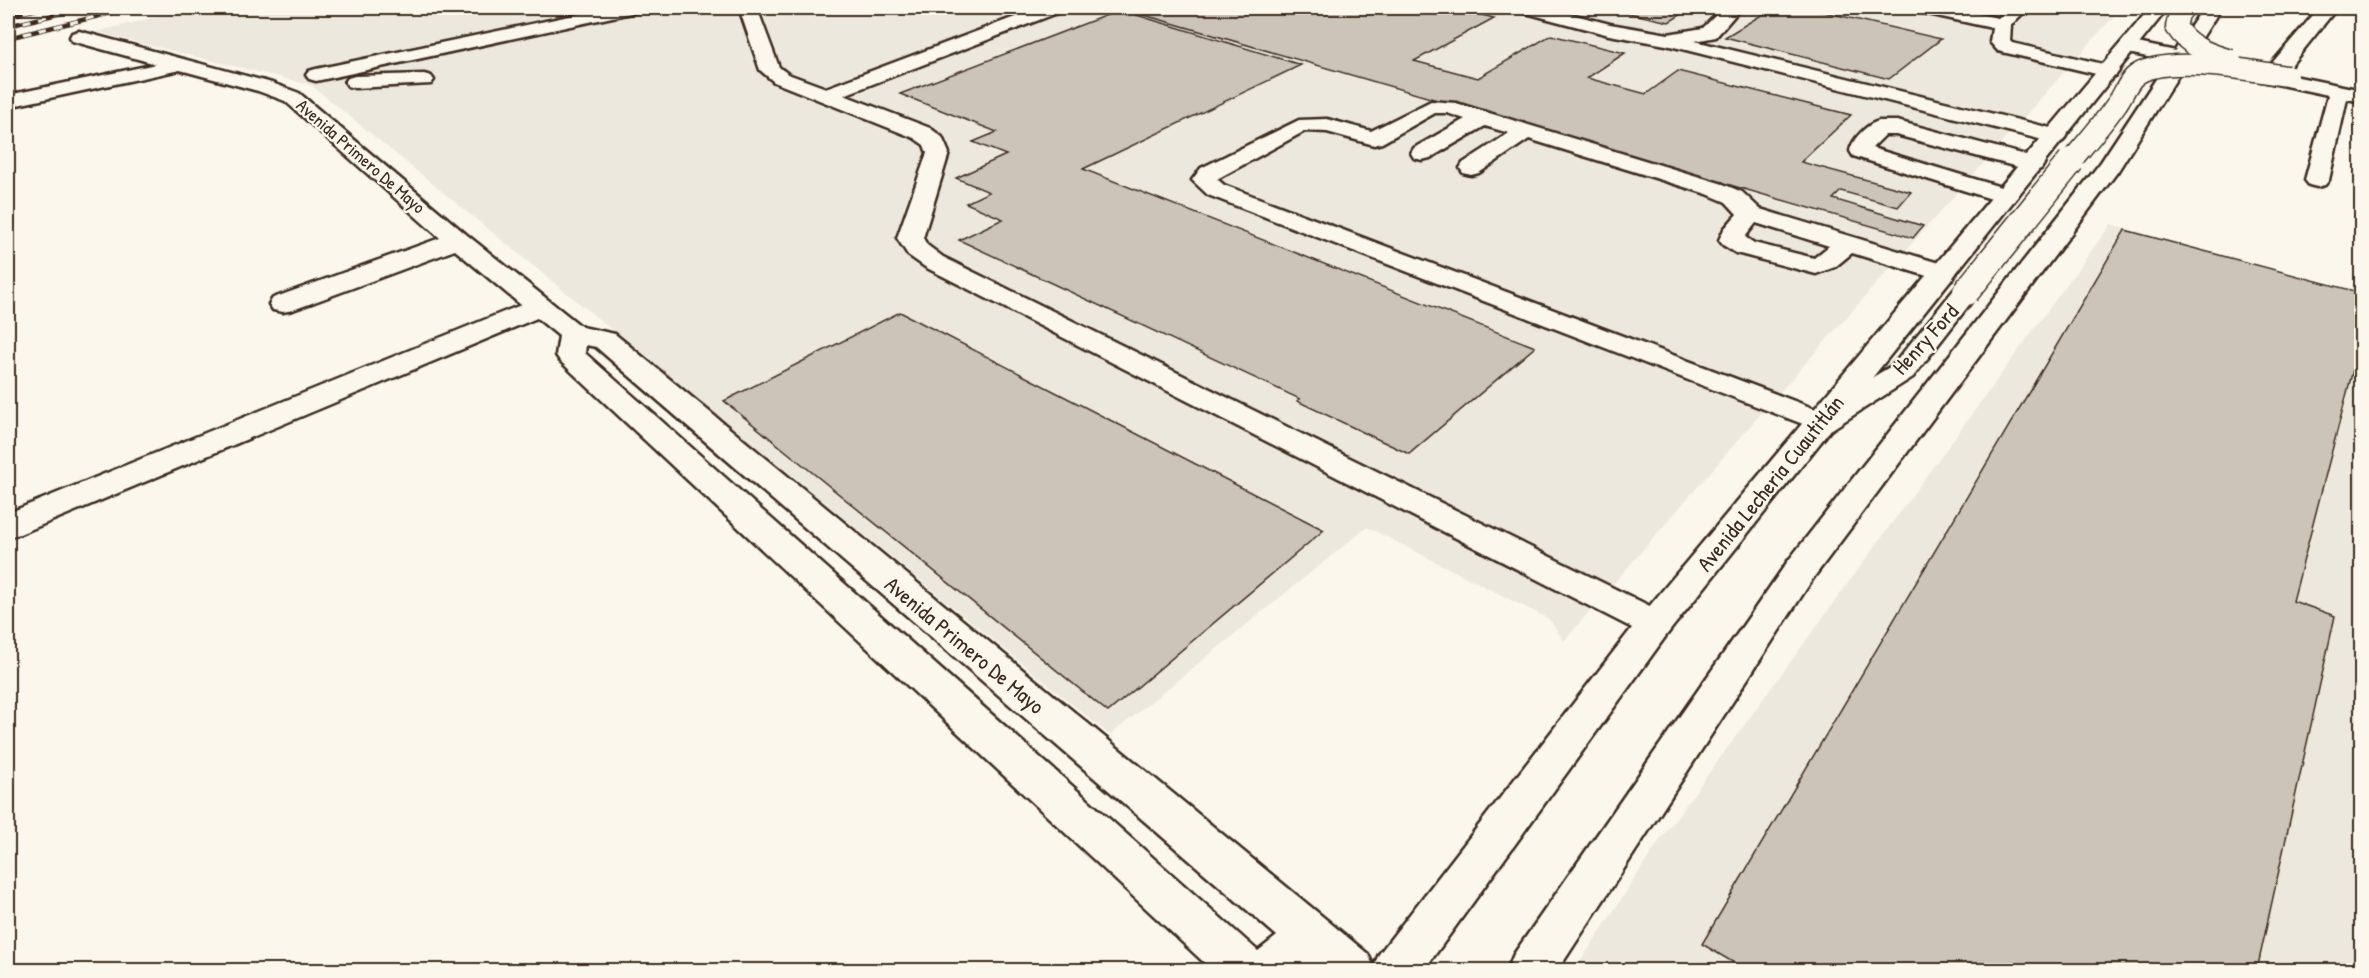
<svg xmlns="http://www.w3.org/2000/svg" width="2369" height="978" font-family="'Patrick Hand',sans-serif">
	<style>
		.built { fill: #ede8dd }
		.building { fill: #ccc4b9; stroke: #3b2a1e; stroke-width: 1.5 }
		.lines { fill: none; stroke-linecap: round; stroke-linejoin: round }
		.minor-casing { stroke: #3b2a1e; stroke-width: 5 }
		.major-casing { stroke: #3b2a1e; stroke-width: 5 }
		.minor { fill: #fbf7ec; fill-rule: evenodd }
		.major { fill: #fbf7ec; fill-rule: evenodd }
		.rail-casing { stroke: #3b2a1e; stroke-width: 4.5 }
		.rail { stroke: #fbf7ec; stroke-width: 3; stroke-dasharray: 8; stroke-linecap: butt }
		.minor-bridge-far1-casing { stroke: #3b2a1e; stroke-width: 23; stroke-linecap: butt }
		.minor-bridge-casing { stroke: #3b2a1e; stroke-width: 29; stroke-linecap: butt }
		.minor-bridge-far1 { stroke: #fbf7ec; stroke-width: 20 }
		.minor-bridge { stroke: #fbf7ec; stroke-width: 26 }
		.labels { text-anchor: middle; dominant-baseline: central; stroke-width: 4.5; stroke-linejoin: round; paint-order: stroke }
		.far-street-label { font-size: 18px; fill: #3b2a1e; stroke: #fbf7ec }
		.street-label { font-size: 22px; fill: #3b2a1e; stroke: #fbf7ec }
	</style>
	<rect width="100%" height="100%" fill="#fbf7ec"/>
	<filter id="ink" filterUnits="userSpaceOnUse"><feTurbulence type="fractalNoise" baseFrequency=".0167" numOctaves="2"/><feDisplacementMap in="SourceGraphic" scale="12" xChannelSelector="R" yChannelSelector="G"/><feConvolveMatrix kernelMatrix="1 2 1 2 8 2 1 2 1" color-interpolation-filters="sRGB"/></filter>
	<g filter="url(#ink)">
		<!-- built -->
		<g class="built">
			<path d="M192,8H2121L1758,417L1564,641L1549,619L1367,527L1110,735L311,85L95,32Z"/>
			<path d="M2111,224L2361,296V970H1575L1660,840Z"/>
		</g>
		<!-- building -->
		<g class="building">
			<path d="M1120,8H1453L1494,18L1414,61L1478,78L1551,35L1625,53L1587,78L1646,94L1678,71L1851,115L1801,162L1911,192L1898,207L1841,191L1833,199L1923,226L1913,238Z"/>
			<path d="M1606,8H1692L1669,22Z"/>
			<path d="M1773,8H1807L1941,39L1889,79L1725,37Z"/>
			<path d="M1120,10L1301,65L1083,169L1535,347L1409,454L1297,401L1300,399L959,240L1003,219L966,203L989,192L956,178L1006,155L973,142L997,132L900,94Z"/>
			<path d="M2125,230L2362,293V359L2356,358L2293,601L2335,616L2257,970H1746L1702,944Z"/>
			<path d="M900,312L1324,530L1108,712L724,401Z"/>
		</g>
		<g class="lines">
			<defs>
				<g id="minor">
					<path d="M608,8H640L637,12L631,13L316,81L309,79L306,75L309,71L316,69Z"/>
					<path d="M739,8H757L779,67L788,74L826,88L1039,8H1063L1060,12L844,95L930,128L942,137L949,153L923,238L927,245L943,257L1668,615L1674,624L1668,633L1655,637L1642,633L925,267L908,255L897,238L927,153L924,145L914,138L774,82L760,70Z"/>
					<path d="M1519,8H1547L1610,24L1668,34L1703,28L1723,8H1741L1716,37L1695,41L2063,131L2066,136L2063,141L2055,143L1666,45L1609,35L1522,12Z"/>
					<path d="M1916,8H1949L1998,18L2009,8H2028L2011,25L2010,41L2012,43L2116,67L2119,71L2116,75L2109,77L1998,51L1990,42L1992,28L1919,12Z"/>
					<path d="M2319,8H2337L2284,74L2362,90V102L2347,99L2329,180L2325,185L2317,187L2309,185L2305,180L2328,95L2128,53L2121,51L2118,47L2121,43L2128,41L2266,70Z"/>
					<path d="M79,31L272,83L299,93L467,235L582,327L615,334L1368,954L1375,970H1317L1311,966L1306,970H1212L560,361L556,355L559,336L537,318L20,534L8,537V513L521,305L455,250L293,310L283,312L273,310L269,304L273,298L440,238L285,101L258,91L180,70L8,107V95L156,64L72,41L70,37L72,33ZM586,345L596,347L1277,936L1258,951L585,353Z"/>
					<path d="M424,74L431,76L434,80L431,84L355,88L348,86L345,82L348,78L355,76Z"/>
					<path d="M1431,101L1456,103L1723,184L1742,192L1760,209L1952,267L1956,273L1952,279L1943,281L1852,253L1835,267L1816,274L1736,253L1723,245L1719,240L1724,229L1737,214L1726,202L1707,194L1529,139L1479,173L1471,175L1463,173L1460,168L1463,163L1509,133L1485,126L1430,158L1422,160L1414,158L1411,153L1414,148L1465,119L1447,113H1435L1382,143L1374,145L1327,132L1305,131L1217,179L1224,185L1818,410L1893,365L1957,286L1966,284L1975,286L1979,292L1913,377L1832,429L1821,431L1208,195L1192,180L1201,168L1299,120L1327,119L1371,131ZM1756,223L1829,246L1814,258L1754,243L1745,237Z"/>
					<path d="M1879,121H1897L2041,159L2044,164L2041,169L2033,171L1896,135H1885L1872,148L2014,191L2018,196L2014,201L2006,203L1998,201L1853,156L1850,151C1852,139 1867,124 1879,121Z"/>
				</g>
				<g id="major">
					<path d="M2150,8H2168L1668,633L1424,970H1372L1379,954L1642,615Z"/>
					<path d="M2203,8H2221L2118,171L1814,577L1558,970H1507L1514,954L1788,561L2101,162Z"/>
				</g>
			</defs>
			<!-- minor casing -->
			<use href="#minor" class="minor-casing"/>
			<!-- major casing -->
			<use href="#major" class="major-casing"/>
			<!-- minor -->
			<use href="#minor" class="minor"/>
			<!-- major -->
			<use href="#major" class="major"/>
			<defs>
				<g id="rail">
					<path d="M8,16L41,8"/>
					<path d="M8,26L83,8"/>
					<path d="M8,38L132,8"/>
				</g>
			</defs>
			<!-- rail casing -->
			<use href="#rail" class="rail-casing"/>
			<!-- rail -->
			<use href="#rail" class="rail"/>
			<defs>
				<g id="minor-bridge-far1">
					<path d="M2184,8L2179,14L2176,27C2189,47 2209,54 2231,60"/>
					<path d="M2070,162C2086,143 2102,125 2116,105C2123,96 2126,85 2134,77C2160,53 2253,71 2287,76"/>
				</g>
				<path id="minor-bridge" d="M1966,292L2071,161"/>
			</defs>
			<!-- minor-bridge-far1 casing -->
			<use href="#minor-bridge-far1" class="minor-bridge-far1-casing"/>
			<!-- minor-bridge casing -->
			<use href="#minor-bridge" class="minor-bridge-casing"/>
			<!-- minor-bridge-far1 -->
			<use href="#minor-bridge-far1" class="minor-bridge-far1"/>
			<!-- minor-bridge -->
			<use href="#minor-bridge" class="minor-bridge"/>
		</g>
	</g>
	<g class="labels">
		<!-- far-street labels -->
		<g class="far-street-label">
			<text transform="translate(361 156) rotate(41)">Avenida Primero De Mayo</text>
		</g>
		<!-- street labels -->
		<g class="street-label">
			<text transform="translate(1925 339) rotate(-48)">Henry Ford</text>
			<text transform="translate(1770 483) rotate(-51)">Avenida Lecheria Cuautitlán</text>
			<text transform="translate(965 645) rotate(40)">Avenida Primero De Mayo</text>
		</g>
	</g>
	<!-- margin -->
	<rect width="2369" height="978" fill="none" stroke="#fbf7ec" stroke-width="30"/>
	<rect x="15" y="15" width="2339" height="948" fill="none" stroke="#3b2a1e" stroke-width="2" filter="url(#ink)"/>
</svg>
